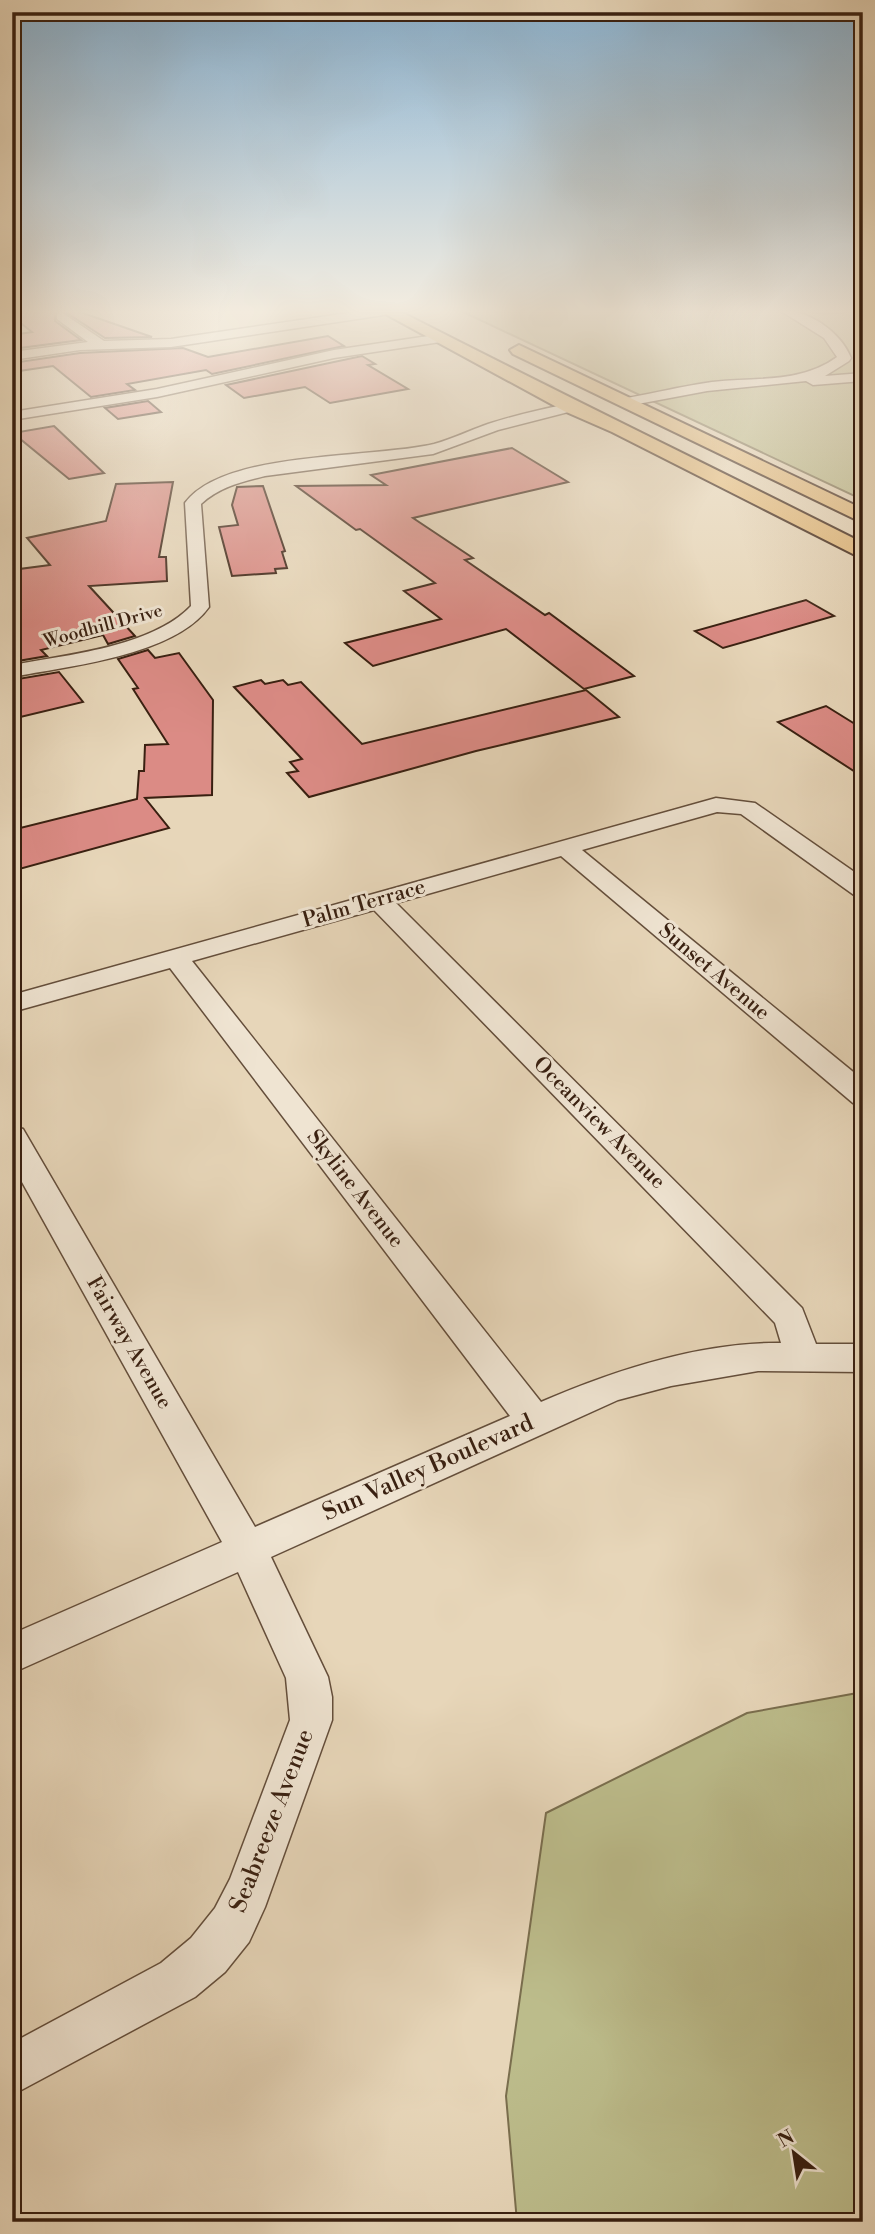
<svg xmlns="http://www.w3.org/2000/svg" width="875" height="2234" font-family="'Libre Bodoni',serif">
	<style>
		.green { fill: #bcbc8b; stroke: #7a6e4e; stroke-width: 2 }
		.building { fill: #db8b85; stroke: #392011; stroke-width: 2 }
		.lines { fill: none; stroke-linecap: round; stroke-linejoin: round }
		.street-casing { stroke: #644e3b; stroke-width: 3 }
		.highway-casing { stroke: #392011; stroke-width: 4 }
		.street { fill: #efe4d2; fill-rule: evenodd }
		.highway { fill: #e4bb7c; fill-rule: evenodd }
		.labels { text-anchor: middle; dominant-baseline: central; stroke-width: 6; stroke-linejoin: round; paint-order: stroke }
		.far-street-label { font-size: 18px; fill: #392011; stroke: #efe4d2 }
		.street-label { font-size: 21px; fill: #392011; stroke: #efe4d2 }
		.near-street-label { font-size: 24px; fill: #392011; stroke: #efe4d2 }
	</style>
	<rect width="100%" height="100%" fill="#e7d6b9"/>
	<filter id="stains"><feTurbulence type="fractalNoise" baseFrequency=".00286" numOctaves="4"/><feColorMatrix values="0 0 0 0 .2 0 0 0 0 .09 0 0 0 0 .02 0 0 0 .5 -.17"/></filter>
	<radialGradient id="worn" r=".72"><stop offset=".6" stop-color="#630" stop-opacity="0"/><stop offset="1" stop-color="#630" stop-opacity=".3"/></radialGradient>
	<!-- green -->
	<g class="green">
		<path d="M461,311H810C824,317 846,311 863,311V500Z"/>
		<path d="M863,1692V2222H517L506,2096L546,1813L747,1713Z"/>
	</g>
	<!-- building -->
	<g class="building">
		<path d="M12,311H56L55,321L81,340L12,349V335L32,332L12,316Z"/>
		<path d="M64,311H77L152,337L105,338Z"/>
		<path d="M328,336L344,346L212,374L206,370L127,384L135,390L91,397L53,366L12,372V363L80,353L183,348L208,357Z"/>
		<path d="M362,356L375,364L368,365L408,389L330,403L305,387L244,398L226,385Z"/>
		<path d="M148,401L161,412L118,419L105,408Z"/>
		<path d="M54,426L104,473L69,479L13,433Z"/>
		<path d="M512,448L568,482L413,518L473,558L465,560L545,615L549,613L634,676L584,689L506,629L373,666L345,643L441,619L404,591L435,583L360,529L356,530L296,486L386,485L371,475Z"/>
		<path d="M173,482L159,557H166L167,581L89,586L135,636L108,644L103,635L41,650L47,656L12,662V570L50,565L27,538L106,521L116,484Z"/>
		<path d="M263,486L285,551L282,552L287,568L275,569L276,573L232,576L219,527L238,525L232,505L237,487Z"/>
		<path d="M806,600L834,616L723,648L695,631Z"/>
		<path d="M148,650L155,658L179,653L213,700L212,795L145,798L169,828L12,871V830L137,799L139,771H144L145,745L168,744L133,689L138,688L118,659Z"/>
		<path d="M59,672L83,702L12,719V680Z"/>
		<path d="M261,680L265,684L283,680L288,685L301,682L362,744L586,690L619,717L476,751L309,797L287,773L298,771L290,762L302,759L234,687Z"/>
		<path d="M826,706L863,729V777L778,722Z"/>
	</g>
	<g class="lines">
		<defs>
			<g id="street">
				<path d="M362,311H390L384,315L171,347L80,350L12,360V352L88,342L57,319V313L61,312L104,341L171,339Z"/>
				<path d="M781,311C808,309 841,332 851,358L849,361L825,376L863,373V381L813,385L806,381L707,391L627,406L620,402L627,398C655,393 683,386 712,382C755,377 800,384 837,357L824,338Z"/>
				<path d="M442,334L449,338L447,341L334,358L157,397L12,420V412L157,389L334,350Z"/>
				<path d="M571,403L578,407L576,410L498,430L433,454L265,476C241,482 219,487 201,504L209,607C174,656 69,666 12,677V665C66,655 152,647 191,606L185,503C224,450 371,459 434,444C453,439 470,430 488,424C515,415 544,409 571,403Z"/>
				<path d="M716,798L755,803L863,878V897L854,895L741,814L717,812L582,850L863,1080V1106L853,1103L561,856L396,903L802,1308L816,1344H863V1372L758,1371L671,1386L618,1400L271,1557L328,1677L332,1697V1720L265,1907L249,1942L225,1972L195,1997L12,2095V2043L161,1963L191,1938L215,1908L230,1879L290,1720L286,1678L238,1572L12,1673V1634L222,1542L12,1164V1126L23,1129L255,1527L510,1416L170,968L12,1012V995ZM374,910L775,1323L781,1343C700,1342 615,1370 541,1402L192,961Z"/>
			</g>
			<g id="highway">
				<path d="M380,311H399C553,390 708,465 863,543V559L612,432L564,411Z"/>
				<path d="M519,345L863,509V523L513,354L510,350Z"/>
			</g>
		</defs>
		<!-- street casing -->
		<use href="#street" class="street-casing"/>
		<!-- highway casing -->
		<use href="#highway" class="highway-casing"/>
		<!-- street -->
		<use href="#street" class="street"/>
		<!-- highway -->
		<use href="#highway" class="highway"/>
	</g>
	<!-- sky -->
	<linearGradient id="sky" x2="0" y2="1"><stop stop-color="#8ab5d6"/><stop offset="0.5" stop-color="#f4ede0"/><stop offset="1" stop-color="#f4ede0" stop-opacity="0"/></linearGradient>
	<rect width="875" height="623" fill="url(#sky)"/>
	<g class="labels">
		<!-- far-street labels -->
		<g class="far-street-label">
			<text transform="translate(103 626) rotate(-15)">Woodhill Drive</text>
		</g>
		<!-- street labels -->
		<g class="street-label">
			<text transform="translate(364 904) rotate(-16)">Palm Terrace</text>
			<text transform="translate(714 972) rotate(40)">Sunset Avenue</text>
			<text transform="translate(599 1123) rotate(45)">Oceanview Avenue</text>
			<text transform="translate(355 1189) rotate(52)">Skyline Avenue</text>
			<text transform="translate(129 1343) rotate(60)">Fairway Avenue</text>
		</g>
		<!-- near-street labels -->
		<g class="near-street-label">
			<text transform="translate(428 1468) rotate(-24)">Sun Valley Boulevard</text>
			<text transform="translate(272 1821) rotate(-69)">Seabreeze Avenue</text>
		</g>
	</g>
	<!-- margin -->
	<rect width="875" height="2234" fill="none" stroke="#e7d6b9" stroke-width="42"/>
	<rect x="14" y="14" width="847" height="2206" fill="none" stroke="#392011" stroke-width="3.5"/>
	<rect x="21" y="21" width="833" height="2192" fill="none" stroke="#392011" stroke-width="2"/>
	<!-- north arrow -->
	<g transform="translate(794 2153) rotate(330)" stroke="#efe4d2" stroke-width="5" paint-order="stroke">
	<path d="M0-5L12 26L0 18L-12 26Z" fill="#392011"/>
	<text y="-10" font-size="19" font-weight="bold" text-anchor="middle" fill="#392011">N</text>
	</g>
	<rect width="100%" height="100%" filter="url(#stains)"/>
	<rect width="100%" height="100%" fill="url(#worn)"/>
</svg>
